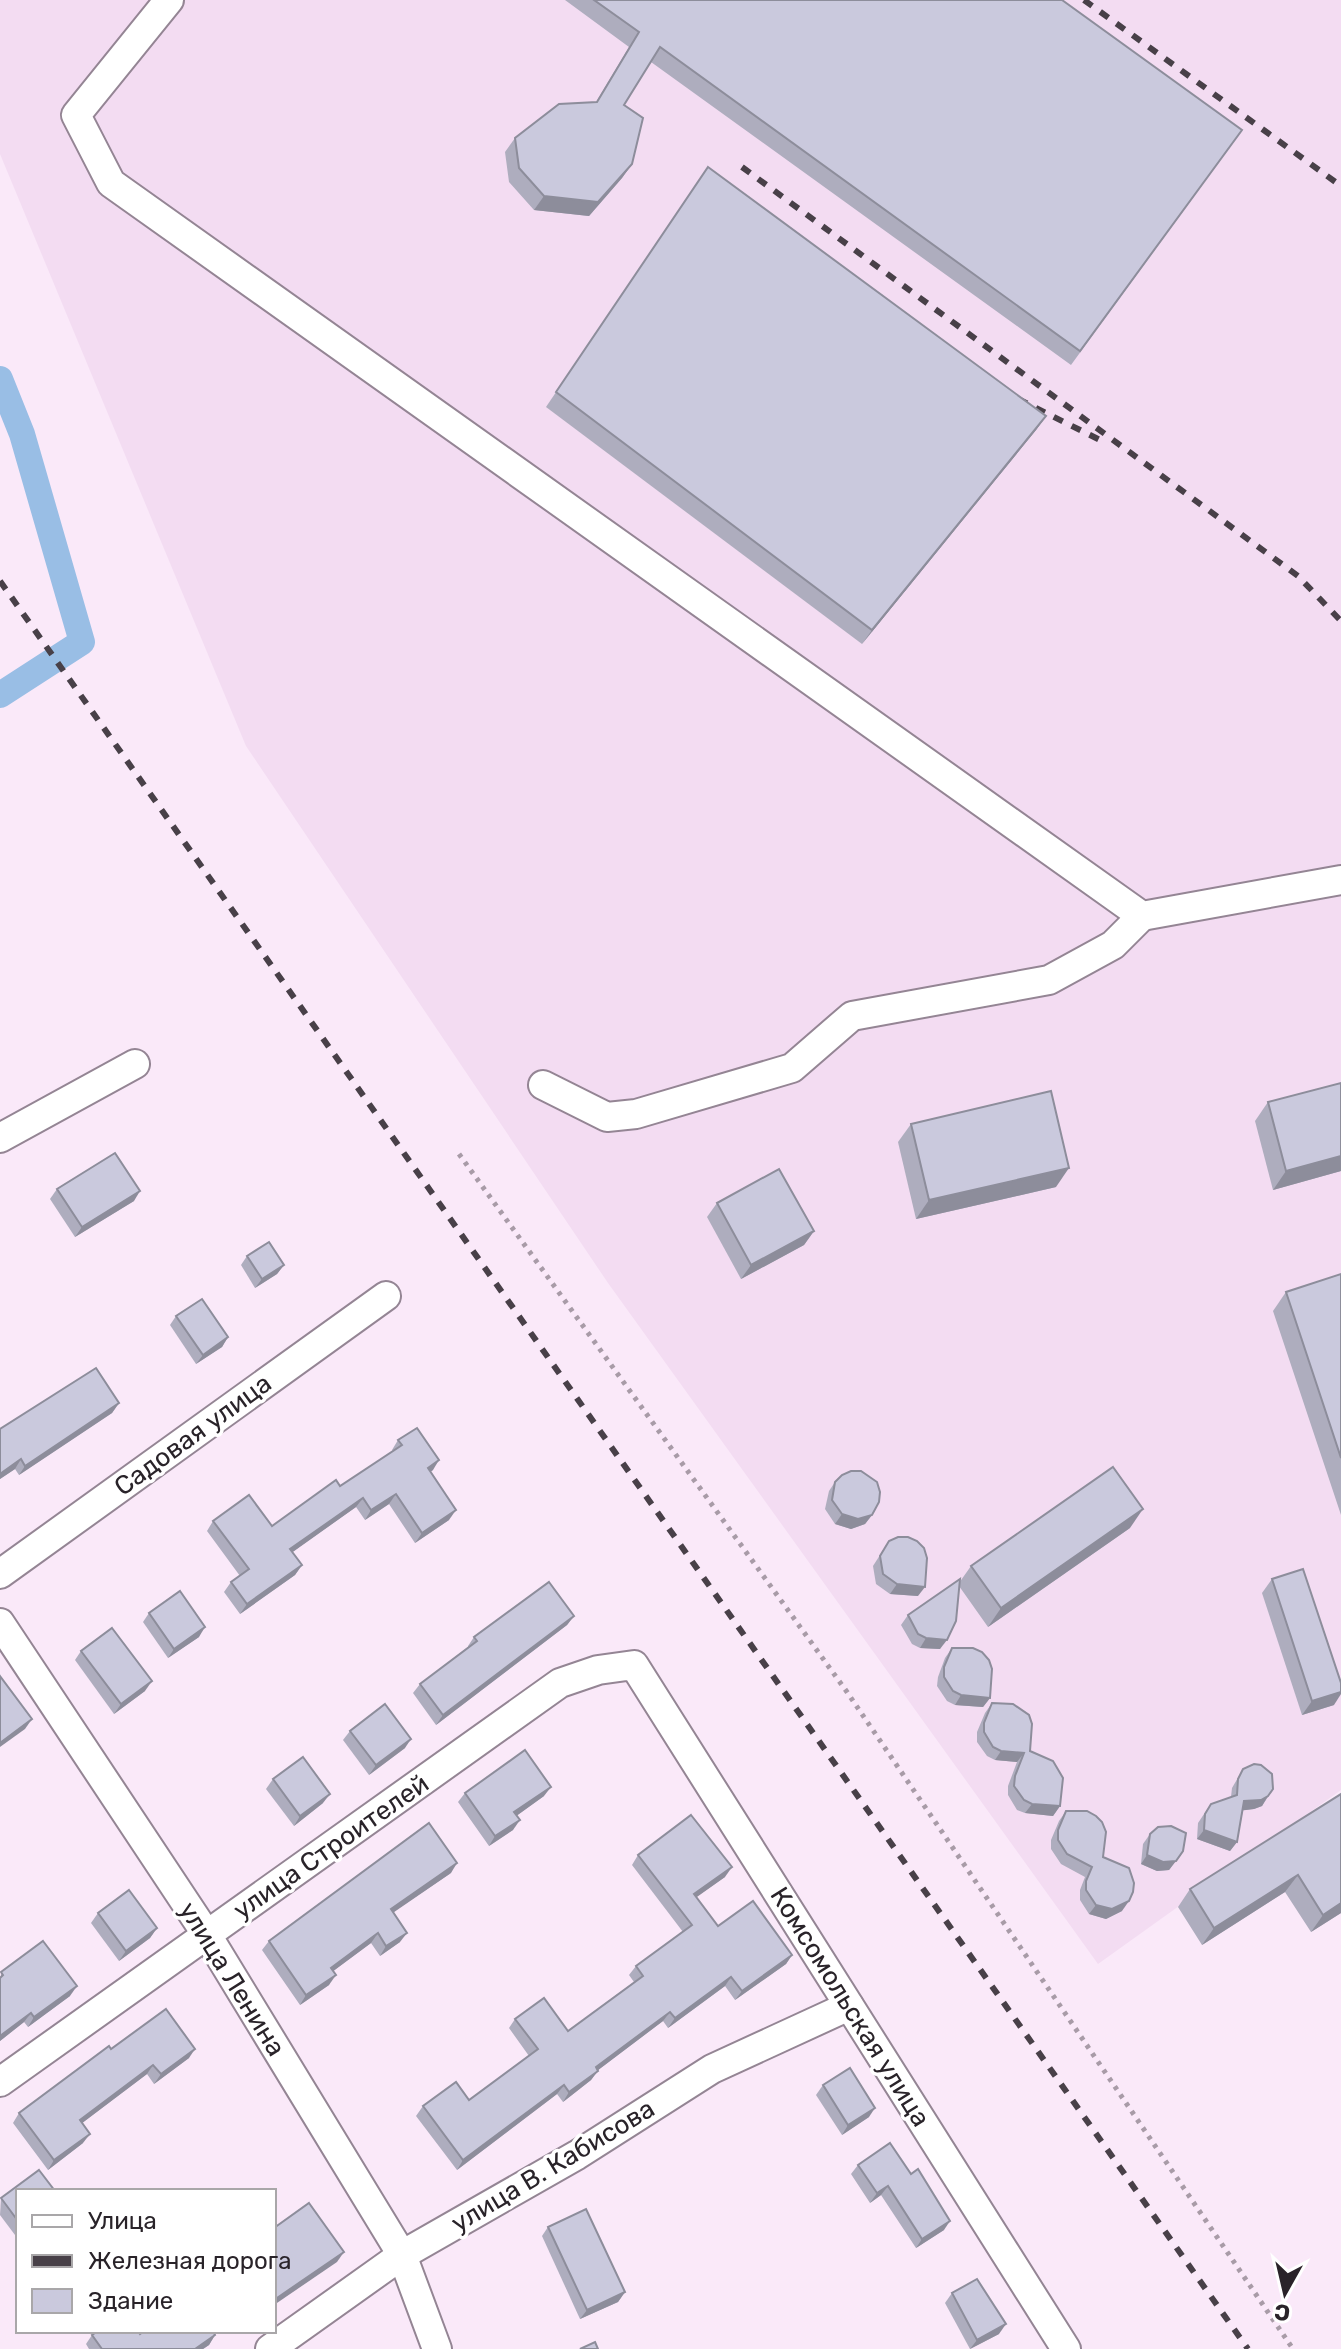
<svg xmlns="http://www.w3.org/2000/svg" width="1341" height="2349" font-family="Rubik,sans-serif">
	<style>
		.built { fill: #f3dcf2 }
		.lines { fill: none; stroke-linecap: round; stroke-linejoin: round }
		.canal { stroke: #99bee5; stroke-width: 26 }
		.minor-casing { stroke: #948594; stroke-width: 32 }
		.path { stroke: #a89ba7; stroke-width: 5; stroke-dasharray: 4 6; stroke-linecap: butt }
		.minor { stroke: #fff; stroke-width: 28 }
		.rail { stroke: #484048; stroke-width: 6; stroke-dasharray: 10 10; stroke-linecap: butt }
		.wall { fill: #aeadbe }
		.shaded-wall { fill: #8d8d9b }
		.building { fill: #cac9dd; stroke: #8d8d9b; stroke-width: 2 }
		.labels { text-anchor: middle; dominant-baseline: central; stroke-width: 7; stroke-linejoin: round; paint-order: stroke }
		.street-label { font-size: 26px; fill: #292329; stroke: #fff }
	</style>
	<rect width="100%" height="100%" fill="#fae9f9"/>
	<!-- built -->
	<path class="built" d="M0,0H1341V1790L1098,1964L608,1283L246,746L0,154Z"/>
	<g class="lines">
		<!-- canal -->
		<path class="canal" d="M0,379L22,434L82,642L0,695"/>
		<defs>
			<g id="minor">
				<path d="M169,0L76,115L111,183L1142,916L1341,880"/>
				<path d="M543,1085L607,1117L636,1114L792,1068L852,1016L1049,980L1113,945L1142,916"/>
				<path d="M0,1138L135,1064"/>
				<path d="M0,1574L386,1296"/>
				<path d="M0,1623L207,1935L402,2255L437,2349"/>
				<path d="M0,2082L560,1683L598,1670L634,1665L1066,2349"/>
				<path d="M270,2349L402,2255L577,2155L712,2069L849,2006"/>
			</g>
		</defs>
		<!-- minor casing -->
		<use href="#minor" class="minor-casing"/>
		<!-- path -->
		<path class="path" d="M459,1154L847,1692L1293,2349"/>
		<!-- minor -->
		<use href="#minor" class="minor"/>
		<!-- rail -->
		<g class="rail">
			<path d="M1084,0L1341,186"/>
			<path d="M742,167L1298,576L1341,621"/>
			<path d="M1018,399L1100,440"/>
			<path d="M0,581L1248,2349"/>
		</g>
	</g>
	<!-- wall -->
	<g class="wall">
		<path d="M565,0H1062L1242,130L1071,365L651,62L624,105L632,164L622,178L589,216L534,210L509,182L505,152L515,138L596,102L629,47Z"/>
		<path d="M708,167L1046,416L1036,430L862,644L546,407Z"/>
		<path d="M1268,1102L1341,1171L1273,1190L1255,1121Z"/>
		<path d="M911,1124L1056,1187L916,1219L898,1142Z"/>
		<path d="M57,1189L134,1201L75,1237L50,1199Z"/>
		<path d="M717,1203L814,1231L804,1245L741,1279L707,1217Z"/>
		<path d="M247,1256L284,1265L277,1274L255,1288L241,1265Z"/>
		<path d="M1341,1274V1515L1273,1311L1286,1292Z"/>
		<path d="M176,1316L228,1337L222,1347L196,1364L170,1325Z"/>
		<path d="M119,1403L112,1413L19,1475L15,1469L0,1479V1429Z"/>
		<path d="M398,1440L433,1470L430,1472L449,1520L415,1543L389,1504L365,1520L356,1507L292,1552L302,1565L295,1575L240,1614L224,1592L231,1582L240,1576L207,1531L213,1521L272,1526L340,1486L393,1451L392,1450Z"/>
		<path d="M835,1482L872,1515L865,1524L851,1529L835,1524L825,1509L829,1491Z"/>
		<path d="M1130,1528L988,1627L959,1586L940,1649L920,1648L912,1644L901,1625L908,1615L959,1583L971,1566Z"/>
		<path d="M889,1541L918,1596L890,1594L876,1584L873,1566Z"/>
		<path d="M1272,1579L1334,1705L1302,1715L1262,1593Z"/>
		<path d="M149,1613L199,1637L168,1658L143,1622Z"/>
		<path d="M574,1616L567,1625L436,1725L413,1693L420,1684L468,1647V1646L474,1637Z"/>
		<path d="M952,1648L990,1698L983,1707L955,1705L947,1701L937,1686L938,1677L945,1658Z"/>
		<path d="M81,1651L145,1691L114,1714L75,1660Z"/>
		<path d="M992,1703L1030,1751L1060,1806L1053,1816L1025,1813L1017,1810L1008,1795V1786L1017,1762L995,1760L987,1756L977,1742V1732L985,1713Z"/>
		<path d="M350,1731L405,1748L369,1775L343,1740Z"/>
		<path d="M1243,1769L1273,1789L1262,1806L1254,1809L1243,1810L1237,1842L1230,1851L1197,1839L1198,1823L1204,1814L1211,1804L1231,1797L1232,1788Z"/>
		<path d="M273,1779L323,1803L294,1826L266,1789Z"/>
		<path d="M465,1793L544,1796L516,1816L513,1830L489,1846L458,1802Z"/>
		<path d="M1341,1794V1913L1311,1932L1285,1892L1202,1945L1178,1907L1190,1889Z"/>
		<path d="M1066,1811L1103,1857L1122,1911L1106,1919L1089,1914L1080,1900V1890L1085,1877L1061,1864L1051,1849V1840L1059,1821Z"/>
		<path d="M1150,1834L1183,1851L1169,1870L1157,1871L1141,1864L1143,1844Z"/>
		<path d="M638,1855L725,1877L696,1897L718,1926L792,1955L786,1964L735,2000L725,1986L668,2028L663,2021L598,2070L591,2080L563,2102L557,2094L457,2170L416,2116L423,2106L469,2100L529,2056L509,2028L515,2019L568,2031L634,1982L629,1975L636,1966L683,1932L632,1865Z"/>
		<path d="M451,1873L393,1912L400,1942L380,1956L371,1943L333,1971L329,1985L300,2005L262,1950L269,1941Z"/>
		<path d="M98,1913L157,1928L150,1938L119,1961L91,1923Z"/>
		<path d="M1,1972L70,1996L28,2027L24,2022L0,2041Z"/>
		<path d="M111,2049L189,2058L154,2084L147,2074L82,2123L83,2143L48,2170L13,2123L19,2113Z"/>
		<path d="M823,2085L869,2117L842,2135L816,2095Z"/>
		<path d="M890,2143L944,2230L916,2248L881,2195L870,2203L851,2174L858,2165Z"/>
		<path d="M18,2191V2239L0,2215L1,2198Z"/>
		<path d="M548,2227L625,2292L618,2302L580,2319L542,2236Z"/>
		<path d="M952,2293L999,2334L970,2349L945,2303Z"/>
		<path d="M140,2334L215,2335L209,2345L203,2349H89L86,2344L92,2335Z"/>
	</g>
	<!-- shaded-wall -->
	<g class="shaded-wall">
		<path d="M632,164L622,178L589,216L534,210L544,196Z"/>
		<path d="M1046,416L1036,430L862,644L872,630Z"/>
		<path d="M1341,1156V1171L1273,1190L1286,1171Z"/>
		<path d="M1069,1168L1056,1187L916,1219L929,1200Z"/>
		<path d="M140,1191L134,1201L75,1237L82,1227Z"/>
		<path d="M814,1231L804,1245L741,1279L751,1265Z"/>
		<path d="M284,1265L277,1274L255,1288L262,1279Z"/>
		<path d="M228,1337L222,1347L196,1364L203,1355Z"/>
		<path d="M119,1403L112,1413L19,1475L25,1466Z"/>
		<path d="M21,1459L15,1469L0,1479V1474Z"/>
		<path d="M439,1460L433,1470L421,1478L428,1468Z"/>
		<path d="M396,1494L389,1504L365,1520L371,1510Z"/>
		<path d="M363,1498L356,1507L283,1559L290,1549Z"/>
		<path d="M1143,1509L1130,1528L988,1627L1001,1608Z"/>
		<path d="M456,1510L449,1520L415,1543L422,1533Z"/>
		<path d="M842,1514L872,1515L865,1524L851,1529L835,1524Z"/>
		<path d="M302,1565L295,1575L240,1614L247,1604Z"/>
		<path d="M897,1584L925,1587L918,1596L890,1594Z"/>
		<path d="M574,1616L567,1625L436,1725L443,1715Z"/>
		<path d="M205,1627L199,1637L168,1658L174,1649Z"/>
		<path d="M926,1638L947,1640L940,1649L920,1648Z"/>
		<path d="M152,1681L145,1691L114,1714L121,1704Z"/>
		<path d="M1341,1692V1694L1334,1705L1302,1715L1312,1701Z"/>
		<path d="M961,1695L990,1698L983,1707L955,1705Z"/>
		<path d="M32,1719L25,1729L0,1747V1743Z"/>
		<path d="M411,1739L405,1748L369,1775L376,1765Z"/>
		<path d="M1001,1751L1024,1753L1017,1762L995,1760Z"/>
		<path d="M551,1787L544,1796L508,1822L514,1812Z"/>
		<path d="M330,1794L323,1803L294,1826L300,1816Z"/>
		<path d="M1268,1796L1262,1806L1254,1809L1238,1811L1244,1801Z"/>
		<path d="M1032,1804L1060,1806L1053,1816L1025,1813Z"/>
		<path d="M520,1820L513,1830L489,1846L495,1836Z"/>
		<path d="M1204,1830L1237,1842L1230,1851L1197,1839Z"/>
		<path d="M1147,1855L1176,1861L1169,1870L1157,1871L1141,1864Z"/>
		<path d="M457,1863L451,1873L384,1919L391,1909Z"/>
		<path d="M732,1867L725,1877L687,1904L694,1894Z"/>
		<path d="M1298,1875L1285,1892L1202,1945L1214,1928Z"/>
		<path d="M1129,1901L1122,1911L1106,1919L1089,1914L1096,1905Z"/>
		<path d="M1341,1903V1913L1311,1932L1323,1915Z"/>
		<path d="M157,1928L150,1938L119,1961L126,1951Z"/>
		<path d="M378,1933L371,1943L324,1978L331,1968Z"/>
		<path d="M407,1933L400,1942L380,1956L386,1946Z"/>
		<path d="M792,1955L786,1964L735,2000L742,1991Z"/>
		<path d="M336,1975L329,1985L300,2005L306,1995Z"/>
		<path d="M731,1977L725,1986L668,2028L675,2018Z"/>
		<path d="M77,1986L70,1996L28,2027L34,2017Z"/>
		<path d="M670,2012L663,2021L589,2077L596,2067Z"/>
		<path d="M31,2013L24,2022L0,2041V2036Z"/>
		<path d="M195,2049L189,2058L154,2084L161,2074Z"/>
		<path d="M153,2065L147,2074L73,2130L80,2120Z"/>
		<path d="M598,2071L591,2080L563,2102L569,2092Z"/>
		<path d="M564,2085L557,2094L457,2170L463,2160Z"/>
		<path d="M875,2108L869,2117L842,2135L848,2125Z"/>
		<path d="M90,2134L83,2143L48,2170L54,2160Z"/>
		<path d="M888,2186L881,2195L870,2203L877,2193Z"/>
		<path d="M950,2221L944,2230L916,2248L922,2239Z"/>
		<path d="M344,2252L337,2262L274,2305V2300Z"/>
		<path d="M625,2292L618,2302L580,2319L587,2310Z"/>
		<path d="M1006,2324L999,2334L970,2349L977,2340Z"/>
		<path d="M215,2335L209,2345L203,2349H195Z"/>
	</g>
	<!-- building -->
	<g class="building">
		<path d="M594,0H1062L1242,130L1080,351L660,47L624,105L643,118L632,164L598,202L544,196L519,168L515,138L559,104L597,102L639,32Z"/>
		<path d="M708,167L1046,416L872,630L556,392Z"/>
		<path d="M1341,1083V1156L1286,1171L1268,1102Z"/>
		<path d="M1051,1091L1069,1168L929,1200L911,1124Z"/>
		<path d="M115,1153L140,1191L82,1227L57,1189Z"/>
		<path d="M779,1169L814,1231L751,1265L717,1203Z"/>
		<path d="M269,1242L284,1265L262,1279L247,1256Z"/>
		<path d="M1341,1274V1458L1286,1292Z"/>
		<path d="M202,1299L228,1337L203,1355L176,1316Z"/>
		<path d="M96,1368L119,1403L25,1466L21,1459L0,1474V1429Z"/>
		<path d="M417,1428L439,1460L428,1468L456,1510L422,1533L396,1494L371,1510L363,1498L290,1549L302,1565L247,1604L231,1582L249,1569L213,1521L249,1495L272,1526L336,1480L340,1486L402,1445L398,1440Z"/>
		<path d="M1113,1467L1143,1509L1001,1608L971,1566Z"/>
		<path d="M851,1471H861L877,1482L880,1492L879,1502L872,1515L858,1519L842,1514L832,1500L835,1482L842,1475Z"/>
		<path d="M898,1537H908L917,1541L924,1548L927,1558L925,1587L897,1584L883,1574L880,1556L889,1541Z"/>
		<path d="M1303,1569L1341,1683V1692L1312,1701L1272,1579Z"/>
		<path d="M960,1579L956,1621L947,1640L926,1638L918,1634L908,1615Z"/>
		<path d="M549,1582L574,1616L443,1715L420,1684L477,1641L474,1637Z"/>
		<path d="M180,1591L205,1627L174,1649L149,1613Z"/>
		<path d="M112,1628L152,1681L121,1704L81,1651Z"/>
		<path d="M952,1648H973L982,1652L989,1660L992,1669L990,1698L961,1695L953,1691L944,1677V1667Z"/>
		<path d="M0,1676L32,1719L0,1743Z"/>
		<path d="M992,1703L1013,1704L1029,1715L1032,1724L1030,1751L1053,1761L1063,1778L1060,1806L1032,1804L1024,1800L1014,1786L1015,1776L1024,1753L1001,1751L993,1747L984,1732V1723Z"/>
		<path d="M385,1704L411,1739L376,1765L350,1731Z"/>
		<path d="M525,1750L551,1787L514,1812L520,1820L495,1836L465,1793Z"/>
		<path d="M303,1757L330,1794L300,1816L273,1779Z"/>
		<path d="M1254,1764L1261,1765L1272,1774L1273,1789L1268,1796L1261,1800L1244,1801L1237,1842L1204,1830L1205,1814L1211,1804L1237,1795L1238,1779L1243,1769Z"/>
		<path d="M1341,1794V1903L1323,1915L1298,1875L1214,1928L1190,1889Z"/>
		<path d="M1066,1811H1087L1096,1816L1102,1822L1106,1832L1103,1857L1129,1868L1134,1883L1133,1892L1129,1901L1112,1909L1096,1905L1086,1890V1881L1092,1867L1067,1854L1058,1840V1830Z"/>
		<path d="M691,1815L732,1867L694,1894L718,1926L753,1901L792,1955L742,1991L731,1977L675,2018L670,2012L596,2067L598,2071L569,2092L564,2085L463,2160L423,2106L456,2082L469,2100L538,2049L515,2019L544,1998L568,2031L643,1976L636,1966L692,1925L638,1855Z"/>
		<path d="M429,1823L457,1863L391,1909L407,1933L386,1946L378,1933L331,1968L336,1975L306,1995L269,1941Z"/>
		<path d="M1171,1826L1186,1833L1183,1851L1176,1861L1163,1862L1147,1855L1150,1834L1158,1827Z"/>
		<path d="M129,1890L157,1928L126,1951L98,1913Z"/>
		<path d="M43,1941L77,1986L34,2017L31,2013L0,2036V1978L3,1975L1,1972Z"/>
		<path d="M166,2009L195,2049L161,2074L153,2065L80,2120L90,2134L54,2160L19,2113L109,2046L111,2049Z"/>
		<path d="M850,2068L875,2108L848,2125L823,2085Z"/>
		<path d="M890,2143L911,2174L918,2169L950,2221L922,2239L888,2186L877,2193L858,2165Z"/>
		<path d="M39,2170L55,2191H18V2221L1,2198Z"/>
		<path d="M309,2203L344,2252L274,2300V2228Z"/>
		<path d="M586,2209L625,2292L587,2310L548,2227Z"/>
		<path d="M977,2279L1006,2324L977,2340L952,2293Z"/>
		<path d="M98,2331H138L140,2334L144,2331H213L215,2335L195,2349H102L92,2335Z"/>
		<path d="M595,2342L598,2349H580Z"/>
	</g>
	<g class="labels">
		<!-- street labels -->
		<g class="street-label">
			<text transform="translate(193 1435) rotate(-36)">Садовая улица</text>
			<text transform="translate(331 1847) rotate(-35)">улица Строителей</text>
			<text transform="translate(232 1979) rotate(58)">улица Ленина</text>
			<text transform="translate(850 2007) rotate(58)">Комсомольская улица</text>
			<text transform="translate(553 2166) rotate(-31)">улица В. Кабисова</text>
		</g>
	</g>
	<!-- legend -->
	<rect x="16" y="2189" width="260" height="144" fill="#ffffff" stroke="#a9a7a9" stroke-width="2"/>
	<rect x="32" y="2215" width="40" height="12" fill="#ffffff" stroke="#a9a7a9" stroke-width="2"/>
	<text x="88" y="2229" font-size="24" fill="#292329">Улица</text>
	<rect x="32" y="2255" width="40" height="12" fill="#484048" stroke="#a9a7a9" stroke-width="2"/>
	<text x="88" y="2269" font-size="24" fill="#292329">Железная дорога</text>
	<rect x="32" y="2289" width="40" height="24" fill="#cac9dd" stroke="#a9a7a9" stroke-width="2"/>
	<text x="88" y="2309" font-size="24" fill="#292329">Здание</text>
	<!-- north arrow -->
	<g transform="translate(1285 2293) rotate(188)" stroke="#ffffff" stroke-width="6" paint-order="stroke">
	<path d="M0-6L14 30L0 20L-14 30Z" fill="#292329"/>
	<text y="-12" font-size="22" font-weight="bold" text-anchor="middle" fill="#292329">С</text>
	</g>
</svg>
